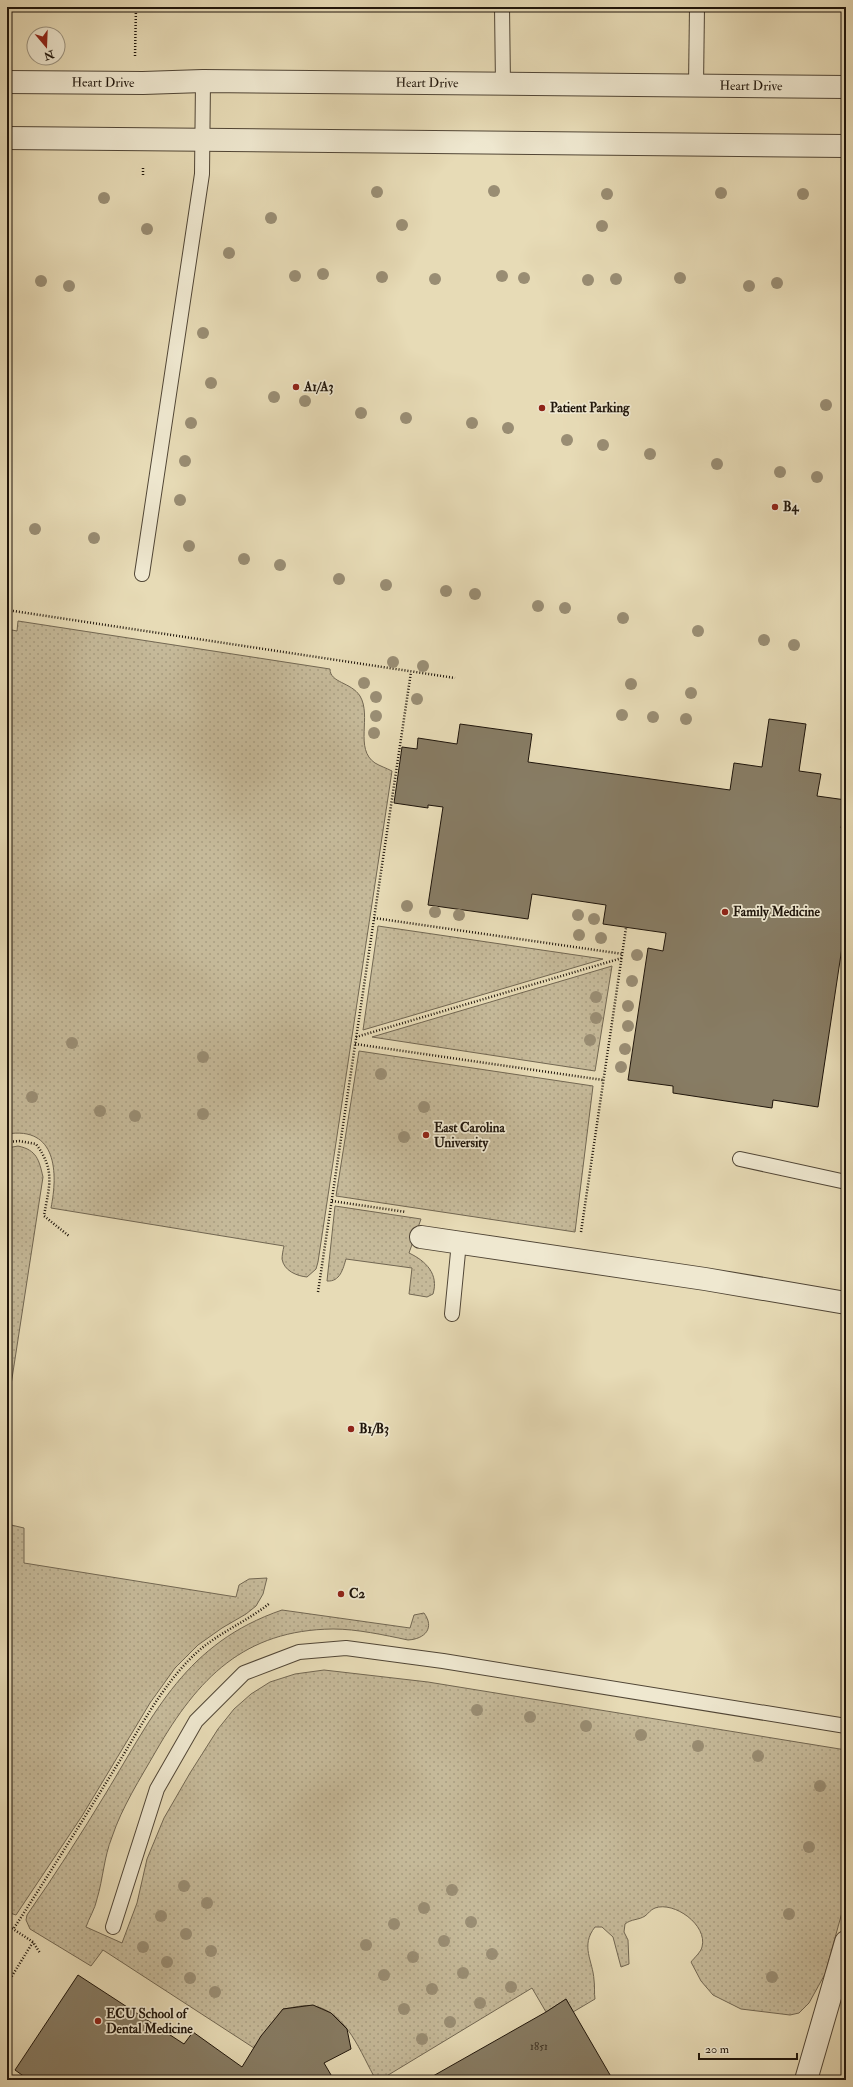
<svg xmlns="http://www.w3.org/2000/svg" width="853" height="2087" font-family="'IM FELL Double Pica',serif">
	<style>
		.grass { fill: url(#grass-dots); stroke: #726752 }
		.building { fill: #877c64; stroke: #1f150b }
		.lines { fill: none; stroke-linecap: round; stroke-linejoin: round }
		.lane-casing { stroke: #514636; stroke-width: 16 }
		.street-casing { stroke: #514636; stroke-width: 24 }
		.path { stroke: #1f150b; stroke-width: 2.5; stroke-dasharray: 1 2; stroke-linecap: butt }
		.lane { stroke: #efe8d0; stroke-width: 14 }
		.street { stroke: #efe8d0; stroke-width: 22 }
		.tree { fill: #998d73 }
		.poi-dot { fill: #8f2418; stroke: #efe8d0; stroke-width: 1.5 }
		.labels { text-anchor: middle; dominant-baseline: central; stroke-width: 3.5; stroke-linejoin: round; paint-order: stroke }
		.number-label { font-size: 11px; fill: #392f21 }
		.street-label { font-size: 13px; fill: #1f150b; stroke: #efe8d0 }
		.poi-label { font-size: 13px; font-weight: bold; fill: #1f150b; stroke: #efe8d0; text-anchor: start }
	</style>
	<defs>
		<pattern id="grass-dots" width="8" height="8" patternUnits="userSpaceOnUse"><rect width="8" height="8" fill="#c5b999"/><path d="M2 2h.1M6 6h.1" fill="none" stroke="#a99e82" stroke-width="1.8" stroke-linecap="round"/></pattern>
	</defs>
	<rect width="100%" height="100%" fill="#e7dbb6"/>
	<filter id="stains"><feTurbulence type="fractalNoise" baseFrequency=".005" numOctaves="4"/><feColorMatrix values="0 0 0 0 .2 0 0 0 0 .09 0 0 0 0 .02 0 0 0 .5 -.17"/></filter>
	<radialGradient id="worn" r=".72"><stop offset=".6" stop-color="#630" stop-opacity="0"/><stop offset="1" stop-color="#630" stop-opacity=".3"/></radialGradient>
	<!-- grass -->
	<g class="grass">
		<path d="M18,621L330,669C330,683 351,682 360,696C372,716 354,749 375,763C380,766 386,768 392,771L318,1262L316,1269L307,1277C297,1276 284,1271 282,1259C282,1256 283,1250 284,1246L51,1208C58,1173 57,1126 7,1134V629L17,631Z"/>
		<path d="M378,926L603,959L363,1030Z"/>
		<path d="M612,966L595,1071L372,1037Z"/>
		<path d="M359,1051L593,1086L575,1232L336,1196Z"/>
		<path d="M18,1146C37,1150 39,1160 43,1177L7,1411V1148Z"/>
		<path d="M335,1206L421,1219L409,1253C426,1261 439,1274 433,1294L427,1297L409,1294L412,1268L346,1259C343,1269 340,1282 327,1281Z"/>
		<path d="M7,1524L24,1528V1563L236,1597L239,1585L249,1579L267,1578L263,1594L256,1606L246,1614L222,1628L198,1645L175,1668L150,1703L82,1816L16,1915L7,1912Z"/>
		<path d="M282,1610L410,1628L414,1615L424,1613C435,1628 425,1639 408,1640C384,1635 357,1629 333,1629C244,1630 198,1678 156,1751C140,1779 122,1807 112,1837C104,1857 103,1879 97,1899C95,1909 89,1918 86,1927L122,1943L137,1903L147,1859L164,1818L190,1773L218,1729L234,1709L251,1694L270,1682L295,1674L324,1670L428,1682L846,1750V1898L825,1974L809,2003L799,2013L790,2015L741,2009L713,1995L701,1981L691,1962C694,1958 701,1952 702,1947C708,1925 674,1901 655,1908C650,1910 649,1913 645,1916C639,1920 631,1919 625,1924L624,1932L628,1940L629,1964L621,1967L613,1937L602,1927H595C580,1946 593,1961 594,1980C595,1987 594,1993 595,1999L573,2012L566,1999L546,2012L532,1988L380,2080H376C361,2054 347,2012 314,2006C305,2004 292,2008 283,2009L254,2048L103,1950L91,1966L30,1929L26,1920L27,1915C55,1875 81,1834 106,1793C155,1712 186,1643 282,1610Z"/>
	</g>
	<!-- building -->
	<g class="building">
		<path d="M769,719L806,724L799,771L821,774L817,796L846,800L841,828L846,829V921L818,1107L773,1100L772,1108L673,1093V1086L628,1080L648,948L663,951L666,933L603,924L606,905L532,894L528,919L428,905L443,807L428,805V808L394,803L402,747L417,749L418,738L457,744L460,724L532,734L528,762L730,790L734,763L762,767Z"/>
		<path d="M78,1975L184,2044L193,2032L242,2067L261,2036L283,2009L313,2005L331,2013L347,2029L351,2049L324,2063L334,2080H29L15,2070Z"/>
		<path d="M566,1999L613,2080H426L546,2012Z"/>
	</g>
	<g class="lines">
		<defs>
			<g id="lane">
				<path d="M502,7L503,85"/>
				<path d="M696,86L697,7"/>
				<path d="M142,574L202,174L203,81"/>
				<path d="M740,1159L846,1182"/>
				<path d="M452,1314L459,1242"/>
				<path d="M113,1927L157,1789L196,1721L244,1673L299,1652L346,1648L443,1661L846,1726"/>
			</g>
			<g id="street">
				<path id="s1" d="M7,82L143,83L203,81L846,87"/>
				<path d="M7,138L846,146"/>
				<path d="M421,1237L705,1279L846,1303"/>
				<path d="M806,2080L846,1942"/>
			</g>
		</defs>
		<!-- lane casing -->
		<use href="#lane" class="lane-casing"/>
		<!-- street casing -->
		<use href="#street" class="street-casing"/>
		<!-- path -->
		<g class="path">
			<path d="M135,56L136,7"/>
			<path d="M143,168V175"/>
			<path d="M7,610L455,678"/>
			<path d="M374,918L623,954"/>
			<path d="M356,1037L622,958"/>
			<path d="M355,1044L603,1080"/>
			<path d="M7,1142L19,1141L36,1144C56,1171 49,1186 44,1216L69,1236"/>
			<path d="M332,1201L406,1212"/>
			<path d="M581,1232L626,928"/>
			<path d="M318,1292L411,672"/>
			<path d="M7,1925L33,1942L40,1953"/>
			<path d="M14,1928C48,1876 81,1823 114,1770C138,1732 159,1690 191,1658C213,1635 245,1623 270,1603"/>
			<path d="M7,1984L33,1942"/>
		</g>
		<!-- lane -->
		<use href="#lane" class="lane"/>
		<!-- street -->
		<use href="#street" class="street"/>
	</g>
	<!-- trees -->
	<g class="tree">
		<circle cx="494" cy="191" r="6"/>
		<circle cx="377" cy="192" r="6"/>
		<circle cx="721" cy="193" r="6"/>
		<circle cx="607" cy="194" r="6"/>
		<circle cx="803" cy="194" r="6"/>
		<circle cx="104" cy="198" r="6"/>
		<circle cx="271" cy="218" r="6"/>
		<circle cx="402" cy="225" r="6"/>
		<circle cx="602" cy="226" r="6"/>
		<circle cx="147" cy="229" r="6"/>
		<circle cx="229" cy="253" r="6"/>
		<circle cx="323" cy="274" r="6"/>
		<circle cx="295" cy="276" r="6"/>
		<circle cx="502" cy="276" r="6"/>
		<circle cx="382" cy="277" r="6"/>
		<circle cx="524" cy="278" r="6"/>
		<circle cx="680" cy="278" r="6"/>
		<circle cx="435" cy="279" r="6"/>
		<circle cx="616" cy="279" r="6"/>
		<circle cx="588" cy="280" r="6"/>
		<circle cx="41" cy="281" r="6"/>
		<circle cx="777" cy="283" r="6"/>
		<circle cx="69" cy="286" r="6"/>
		<circle cx="749" cy="286" r="6"/>
		<circle cx="203" cy="333" r="6"/>
		<circle cx="211" cy="383" r="6"/>
		<circle cx="274" cy="397" r="6"/>
		<circle cx="305" cy="401" r="6"/>
		<circle cx="826" cy="405" r="6"/>
		<circle cx="361" cy="413" r="6"/>
		<circle cx="406" cy="418" r="6"/>
		<circle cx="191" cy="423" r="6"/>
		<circle cx="472" cy="423" r="6"/>
		<circle cx="508" cy="428" r="6"/>
		<circle cx="567" cy="440" r="6"/>
		<circle cx="603" cy="445" r="6"/>
		<circle cx="650" cy="454" r="6"/>
		<circle cx="185" cy="461" r="6"/>
		<circle cx="717" cy="464" r="6"/>
		<circle cx="780" cy="472" r="6"/>
		<circle cx="817" cy="477" r="6"/>
		<circle cx="180" cy="500" r="6"/>
		<circle cx="35" cy="529" r="6"/>
		<circle cx="94" cy="538" r="6"/>
		<circle cx="189" cy="546" r="6"/>
		<circle cx="244" cy="559" r="6"/>
		<circle cx="280" cy="565" r="6"/>
		<circle cx="339" cy="579" r="6"/>
		<circle cx="386" cy="585" r="6"/>
		<circle cx="446" cy="591" r="6"/>
		<circle cx="475" cy="594" r="6"/>
		<circle cx="538" cy="606" r="6"/>
		<circle cx="565" cy="608" r="6"/>
		<circle cx="623" cy="618" r="6"/>
		<circle cx="698" cy="631" r="6"/>
		<circle cx="764" cy="640" r="6"/>
		<circle cx="794" cy="645" r="6"/>
		<circle cx="393" cy="662" r="6"/>
		<circle cx="423" cy="666" r="6"/>
		<circle cx="364" cy="683" r="6"/>
		<circle cx="631" cy="684" r="6"/>
		<circle cx="691" cy="693" r="6"/>
		<circle cx="376" cy="697" r="6"/>
		<circle cx="417" cy="699" r="6"/>
		<circle cx="622" cy="715" r="6"/>
		<circle cx="376" cy="716" r="6"/>
		<circle cx="653" cy="717" r="6"/>
		<circle cx="686" cy="719" r="6"/>
		<circle cx="374" cy="733" r="6"/>
		<circle cx="407" cy="906" r="6"/>
		<circle cx="435" cy="912" r="6"/>
		<circle cx="459" cy="915" r="6"/>
		<circle cx="578" cy="915" r="6"/>
		<circle cx="594" cy="919" r="6"/>
		<circle cx="579" cy="935" r="6"/>
		<circle cx="601" cy="938" r="6"/>
		<circle cx="637" cy="955" r="6"/>
		<circle cx="632" cy="981" r="6"/>
		<circle cx="596" cy="997" r="6"/>
		<circle cx="628" cy="1006" r="6"/>
		<circle cx="596" cy="1018" r="6"/>
		<circle cx="628" cy="1026" r="6"/>
		<circle cx="590" cy="1040" r="6"/>
		<circle cx="72" cy="1043" r="6"/>
		<circle cx="625" cy="1049" r="6"/>
		<circle cx="203" cy="1057" r="6"/>
		<circle cx="621" cy="1067" r="6"/>
		<circle cx="381" cy="1074" r="6"/>
		<circle cx="32" cy="1097" r="6"/>
		<circle cx="424" cy="1107" r="6"/>
		<circle cx="100" cy="1111" r="6"/>
		<circle cx="203" cy="1114" r="6"/>
		<circle cx="135" cy="1116" r="6"/>
		<circle cx="487" cy="1127" r="6"/>
		<circle cx="404" cy="1137" r="6"/>
		<circle cx="477" cy="1710" r="6"/>
		<circle cx="530" cy="1717" r="6"/>
		<circle cx="586" cy="1726" r="6"/>
		<circle cx="641" cy="1735" r="6"/>
		<circle cx="698" cy="1746" r="6"/>
		<circle cx="758" cy="1756" r="6"/>
		<circle cx="820" cy="1786" r="6"/>
		<circle cx="809" cy="1847" r="6"/>
		<circle cx="184" cy="1886" r="6"/>
		<circle cx="452" cy="1890" r="6"/>
		<circle cx="207" cy="1903" r="6"/>
		<circle cx="424" cy="1908" r="6"/>
		<circle cx="789" cy="1914" r="6"/>
		<circle cx="161" cy="1916" r="6"/>
		<circle cx="471" cy="1922" r="6"/>
		<circle cx="394" cy="1924" r="6"/>
		<circle cx="186" cy="1934" r="6"/>
		<circle cx="444" cy="1941" r="6"/>
		<circle cx="366" cy="1945" r="6"/>
		<circle cx="143" cy="1947" r="6"/>
		<circle cx="211" cy="1951" r="6"/>
		<circle cx="492" cy="1954" r="6"/>
		<circle cx="413" cy="1957" r="6"/>
		<circle cx="167" cy="1962" r="6"/>
		<circle cx="463" cy="1973" r="6"/>
		<circle cx="384" cy="1975" r="6"/>
		<circle cx="772" cy="1977" r="6"/>
		<circle cx="190" cy="1978" r="6"/>
		<circle cx="511" cy="1987" r="6"/>
		<circle cx="432" cy="1989" r="6"/>
		<circle cx="215" cy="1992" r="6"/>
		<circle cx="480" cy="2003" r="6"/>
		<circle cx="404" cy="2009" r="6"/>
		<circle cx="450" cy="2022" r="6"/>
		<circle cx="422" cy="2039" r="6"/>
	</g>
	<!-- markers -->
	<g class="poi-dot">
		<circle cx="296" cy="387" r="4"/>
		<circle cx="542" cy="408" r="4"/>
		<circle cx="775" cy="507" r="4"/>
		<circle cx="725" cy="912" r="4"/>
		<circle cx="426" cy="1135" r="4"/>
		<circle cx="351" cy="1429" r="4"/>
		<circle cx="341" cy="1594" r="4"/>
		<circle cx="98" cy="2021" r="4"/>
	</g>
	<g class="labels">
		<!-- number labels -->
		<g class="number-label">
			<text x="539" y="2046">1851</text>
		</g>
		<!-- street labels -->
		<g class="street-label">
			<text stroke="none"><textPath href="#s1" startOffset="96">Heart Drive</textPath></text>
			<text stroke="none"><textPath href="#s1" startOffset="420">Heart Drive</textPath></text>
			<text stroke="none"><textPath href="#s1" startOffset="744">Heart Drive</textPath></text>
		</g>
		<!-- poi labels -->
		<g class="poi-label">
			<text x="304" y="387">A1/A3</text>
			<text x="550" y="408">Patient Parking</text>
			<text x="783" y="507">B4</text>
			<text x="733" y="912">Family Medicine</text>
			<text x="434" y="1128">East Carolina<tspan x="434" dy="15">University</tspan></text>
			<text x="359" y="1429">B1/B3</text>
			<text x="349" y="1594">C2</text>
			<text x="106" y="2014">ECU School of<tspan x="106" dy="15">Dental Medicine</tspan></text>
		</g>
	</g>
	<!-- margin -->
	<rect width="853" height="2087" fill="none" stroke="#e7dbb6" stroke-width="24"/>
	<rect x="8" y="8" width="837" height="2071" fill="none" stroke="#1f150b" stroke-width="2"/>
	<rect x="12" y="12" width="829" height="2063" fill="none" stroke="#1f150b"/>
	<!-- north arrow -->
	<g transform="translate(46 46) rotate(161)"><circle r="19" fill="#efe8d0" stroke="#9c9481"/>
	<path d="M0-3L7 15L0 10L-7 15Z" fill="#8f2418"/>
	<text y="-6" font-size="11" font-weight="bold" text-anchor="middle" fill="#1f150b">N</text>
	</g>
	<!-- scale -->
	<path d="M699 2053v6h98v-6" fill="none" stroke="#1f150b" stroke-width="2"/>
	<text x="705" y="2053" font-size="12" fill="#1f150b" stroke="#efe8d0" stroke-width="3" paint-order="stroke">20 m</text>
	<rect width="100%" height="100%" filter="url(#stains)"/>
	<rect width="100%" height="100%" fill="url(#worn)"/>
</svg>
